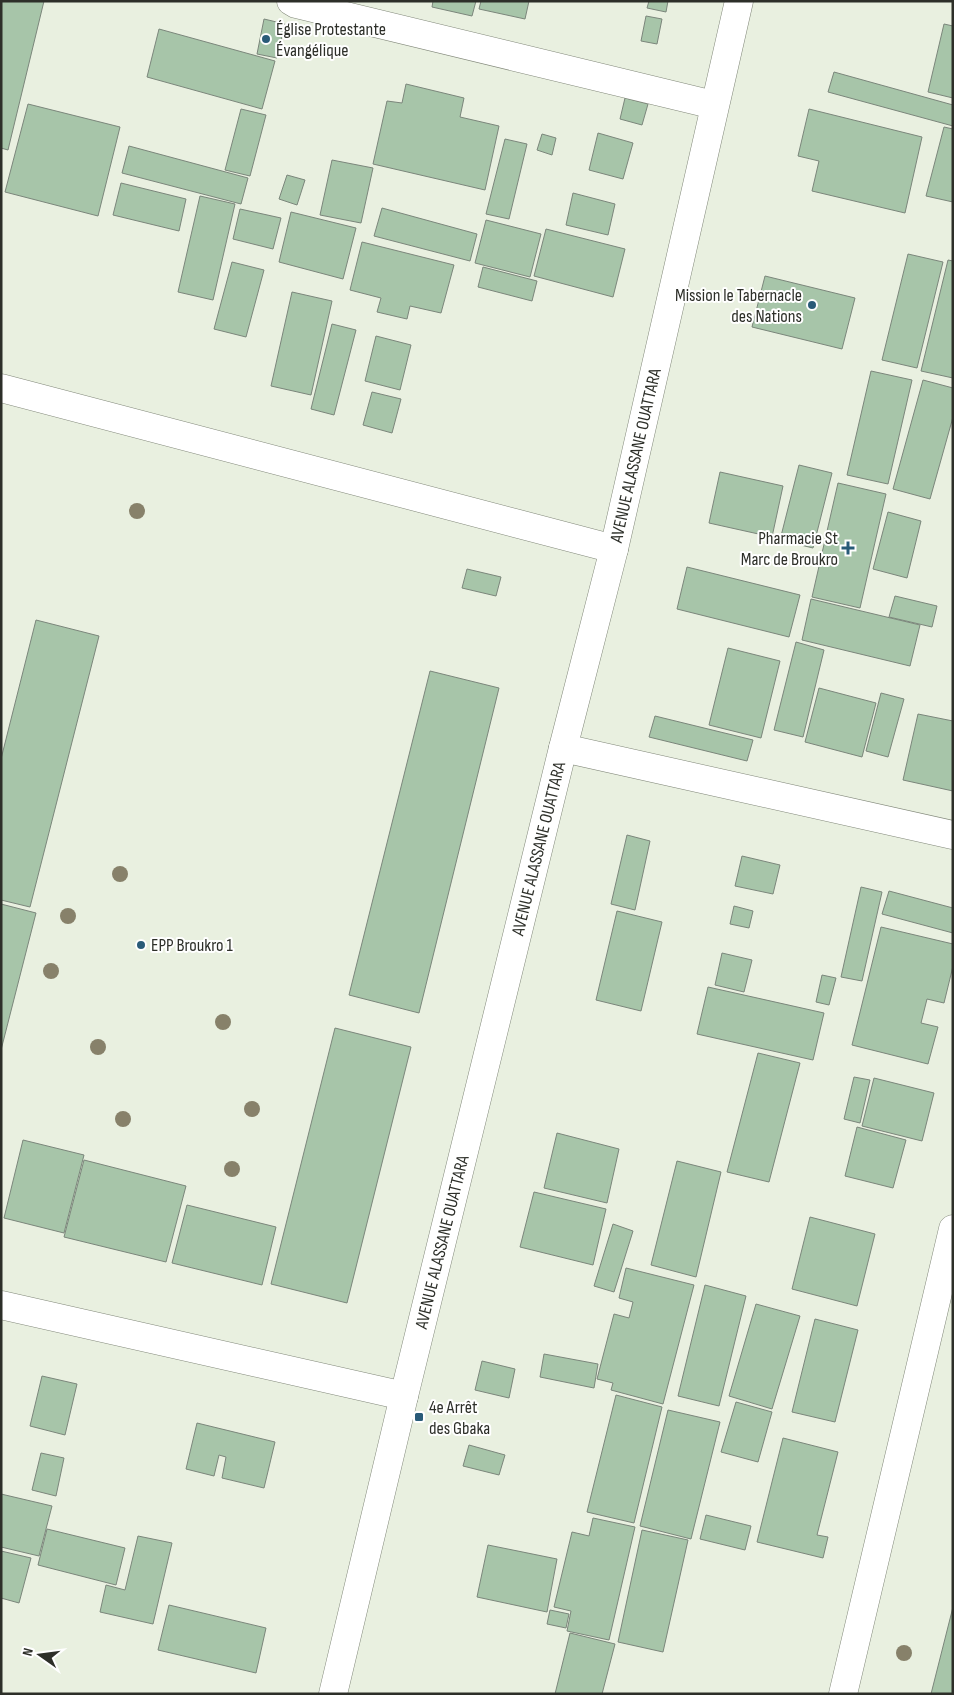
<svg xmlns="http://www.w3.org/2000/svg" width="954" height="1695" font-family="'Sofia Sans Condensed',sans-serif">
	<style>
		.building { fill: #a7c5a9; stroke: #7b867b }
		.lines { fill: none; stroke-linecap: round; stroke-linejoin: round }
		.minor-casing { stroke: #82887a; stroke-width: 29 }
		.minor { stroke: #fff; stroke-width: 28 }
		.tree { fill: #87816a }
		.poi-dot { fill: #295b78; stroke: #fff; stroke-width: 2 }
		.labels { text-anchor: middle; dominant-baseline: central; stroke-width: 4; stroke-linejoin: round; paint-order: stroke }
		.poi-label { font-size: 18px; fill: #2d2f29; stroke: #fff; text-anchor: start }
		.street-label { font-size: 18px; fill: #2d2f29; stroke: #fff }
	</style>
	<rect width="100%" height="100%" fill="#e9f0e0"/>
	<!-- building -->
	<g class="building">
		<path d="M1,1H44L8,150L1,148Z"/>
		<path d="M433,1H476L472,16L432,7Z"/>
		<path d="M481,1H529L525,19L479,9Z"/>
		<path d="M649,1H668L666,12L647,8Z"/>
		<path d="M646,16L662,19L657,44L641,41Z"/>
		<path d="M264,19L285,24L277,58L257,54Z"/>
		<path d="M944,24L953,26V98L928,92Z"/>
		<path d="M159,29L275,61L262,109L147,77Z"/>
		<path d="M834,72L953,105V126L828,92Z"/>
		<path d="M406,84L464,98L460,117L499,126L485,190L373,164L387,101L402,103Z"/>
		<path d="M625,98L648,104L642,125L620,119Z"/>
		<path d="M28,104L120,127L98,216L5,192Z"/>
		<path d="M241,109L266,115L250,176L225,170Z"/>
		<path d="M809,109L922,137L905,213L812,191L819,161L798,156Z"/>
		<path d="M944,127L953,129V202L926,196Z"/>
		<path d="M598,133L633,143L623,179L589,170Z"/>
		<path d="M542,134L556,138L552,155L537,150Z"/>
		<path d="M505,139L527,144L509,219L486,214Z"/>
		<path d="M129,146L248,178L241,204L122,173Z"/>
		<path d="M332,160L373,168L361,223L320,215Z"/>
		<path d="M287,175L305,180L297,205L279,199Z"/>
		<path d="M121,183L186,199L179,231L113,215Z"/>
		<path d="M573,193L615,204L608,235L566,225Z"/>
		<path d="M200,196L235,204L213,300L178,292Z"/>
		<path d="M382,208L477,234L470,261L374,236Z"/>
		<path d="M240,209L281,218L273,249L233,239Z"/>
		<path d="M291,212L356,228L343,279L279,262Z"/>
		<path d="M486,220L541,234L530,277L475,263Z"/>
		<path d="M546,229L625,249L613,297L534,276Z"/>
		<path d="M362,242L454,265L441,313L410,306L407,319L377,312L381,298L350,290Z"/>
		<path d="M908,254L943,262L917,368L882,360Z"/>
		<path d="M948,260L953,261V378L921,371Z"/>
		<path d="M232,262L264,270L246,337L214,329Z"/>
		<path d="M483,267L537,281L532,301L478,287Z"/>
		<path d="M765,276L855,298L842,349L752,327Z"/>
		<path d="M292,292L332,301L311,395L271,386Z"/>
		<path d="M332,324L356,330L334,415L311,409Z"/>
		<path d="M376,336L411,345L400,390L365,381Z"/>
		<path d="M871,371L912,380L888,484L847,475Z"/>
		<path d="M923,380L953,388V417L930,499L893,489Z"/>
		<path d="M372,392L401,399L392,433L363,425Z"/>
		<path d="M799,465L832,473L813,548L780,540Z"/>
		<path d="M720,472L783,486L772,537L709,523Z"/>
		<path d="M838,483L886,494L860,608L812,597Z"/>
		<path d="M888,512L921,521L907,578L873,569Z"/>
		<path d="M687,567L800,595L789,637L677,609Z"/>
		<path d="M467,569L501,577L496,596L462,588Z"/>
		<path d="M895,596L937,606L932,627L889,617Z"/>
		<path d="M811,599L920,625L910,666L802,640Z"/>
		<path d="M36,620L99,636L30,907L1,900V759Z"/>
		<path d="M796,642L824,650L803,737L774,730Z"/>
		<path d="M728,648L780,661L761,738L709,725Z"/>
		<path d="M430,671L499,688L419,1013L349,995Z"/>
		<path d="M819,688L876,703L862,757L805,742Z"/>
		<path d="M881,693L904,699L888,757L866,751Z"/>
		<path d="M918,714L953,721V791L903,780Z"/>
		<path d="M655,716L753,740L747,761L649,737Z"/>
		<path d="M627,835L650,841L635,910L611,904Z"/>
		<path d="M742,856L780,865L773,894L735,886Z"/>
		<path d="M861,887L882,892L862,981L841,977Z"/>
		<path d="M889,891L953,908V933L882,914Z"/>
		<path d="M1,904L36,913L1,1050Z"/>
		<path d="M734,906L753,911L749,928L730,924Z"/>
		<path d="M617,911L662,922L641,1011L596,1000Z"/>
		<path d="M881,927L953,944V966L944,1003L927,999L921,1023L938,1027L928,1064L852,1045Z"/>
		<path d="M722,953L752,960L744,992L715,985Z"/>
		<path d="M822,975L836,978L829,1005L816,1002Z"/>
		<path d="M708,987L824,1013L813,1060L697,1034Z"/>
		<path d="M335,1028L411,1047L347,1303L271,1284Z"/>
		<path d="M758,1053L800,1063L769,1182L727,1172Z"/>
		<path d="M854,1077L870,1080L860,1123L844,1119Z"/>
		<path d="M874,1078L934,1093L922,1141L862,1126Z"/>
		<path d="M857,1127L906,1140L893,1188L845,1176Z"/>
		<path d="M557,1133L619,1149L607,1203L544,1188Z"/>
		<path d="M23,1140L84,1155L64,1233L4,1218Z"/>
		<path d="M84,1160L186,1186L166,1262L64,1237Z"/>
		<path d="M677,1161L721,1172L696,1277L651,1265Z"/>
		<path d="M534,1192L606,1209L593,1265L520,1247Z"/>
		<path d="M187,1205L276,1227L262,1285L172,1263Z"/>
		<path d="M810,1217L875,1234L857,1306L792,1289Z"/>
		<path d="M613,1224L633,1231L614,1292L594,1286Z"/>
		<path d="M626,1268L694,1285L663,1404L611,1390L613,1383L597,1379L614,1314L629,1318L633,1302L619,1298Z"/>
		<path d="M705,1285L746,1296L719,1406L678,1396Z"/>
		<path d="M756,1304L800,1316L772,1409L729,1396Z"/>
		<path d="M815,1319L858,1330L835,1422L792,1412Z"/>
		<path d="M544,1354L598,1364L594,1388L540,1377Z"/>
		<path d="M482,1361L515,1369L509,1398L475,1390Z"/>
		<path d="M42,1376L77,1384L65,1435L30,1426Z"/>
		<path d="M616,1395L662,1407L634,1523L587,1512Z"/>
		<path d="M736,1402L772,1412L758,1462L721,1452Z"/>
		<path d="M668,1410L720,1422L691,1539L640,1526Z"/>
		<path d="M197,1423L275,1442L264,1488L222,1478L226,1457L219,1455L214,1476L186,1469Z"/>
		<path d="M783,1438L838,1452L817,1535L828,1537L823,1558L757,1542Z"/>
		<path d="M469,1445L505,1455L499,1475L463,1466Z"/>
		<path d="M41,1453L64,1458L56,1496L32,1490Z"/>
		<path d="M1,1494L52,1506L39,1556L1,1547Z"/>
		<path d="M706,1515L751,1526L745,1550L700,1539Z"/>
		<path d="M593,1518L635,1527L609,1640L567,1631L571,1611L554,1607L572,1532L589,1536Z"/>
		<path d="M47,1529L125,1548L116,1585L38,1565Z"/>
		<path d="M642,1530L688,1540L663,1652L618,1642Z"/>
		<path d="M138,1536L172,1543L153,1624L100,1612L106,1585L125,1590Z"/>
		<path d="M488,1545L557,1559L547,1612L477,1597Z"/>
		<path d="M1,1551L31,1558L19,1603L1,1598Z"/>
		<path d="M169,1605L266,1628L256,1673L158,1650Z"/>
		<path d="M953,1607V1694H931Z"/>
		<path d="M550,1610L569,1614L566,1628L547,1624Z"/>
		<path d="M570,1633L615,1644L602,1694H555Z"/>
	</g>
	<g class="lines">
		<defs>
			<g id="minor">
				<path d="M291,1L296,4L714,105"/>
				<path d="M1,388L614,549"/>
				<path d="M563,748L953,835"/>
				<path d="M1,1305L404,1396"/>
				<path id="s1" d="M333,1694L404,1396L563,748L614,549L739,1"/>
				<path d="M843,1694L953,1229"/>
			</g>
		</defs>
		<!-- minor casing -->
		<use href="#minor" class="minor-casing"/>
		<!-- minor -->
		<use href="#minor" class="minor"/>
	</g>
	<!-- trees -->
	<g class="tree">
		<circle cx="137" cy="511" r="8"/>
		<circle cx="120" cy="874" r="8"/>
		<circle cx="68" cy="916" r="8"/>
		<circle cx="51" cy="971" r="8"/>
		<circle cx="223" cy="1022" r="8"/>
		<circle cx="98" cy="1047" r="8"/>
		<circle cx="252" cy="1109" r="8"/>
		<circle cx="123" cy="1119" r="8"/>
		<circle cx="232" cy="1169" r="8"/>
		<circle cx="904" cy="1653" r="8"/>
	</g>
	<!-- markers -->
	<g class="poi-dot">
		<circle cx="266" cy="39" r="5"/>
		<circle cx="812" cy="305" r="5"/>
		<path d="M845.5 540.5h5v5h5v5h-5v5h-5v-5h-5v-5h5z"/>
		<circle cx="141" cy="945" r="5"/>
		<rect x="414" y="1412" width="10" height="10" rx="2.5"/>
	</g>
	<g class="labels">
		<!-- poi labels -->
		<g class="poi-label">
			<text x="276" y="29">Église Protestante<tspan x="276" dy="21">Évangélique</tspan></text>
			<text x="802" y="295" text-anchor="end">Mission le Tabernacle<tspan x="802" dy="21">des Nations</tspan></text>
			<text x="838" y="538" text-anchor="end">Pharmacie St<tspan x="838" dy="21">Marc de Broukro</tspan></text>
			<text x="151" y="945">EPP Broukro 1</text>
			<text x="429" y="1407">4e Arrêt<tspan x="429" dy="21">des Gbaka</tspan></text>
		</g>
		<!-- street labels -->
		<g class="street-label">
			<text stroke="none"><textPath href="#s1" startOffset="1275">AVENUE ALASSANE OUATTARA</textPath></text>
			<text stroke="none"><textPath href="#s1" startOffset="870">AVENUE ALASSANE OUATTARA</textPath></text>
			<text stroke="none"><textPath href="#s1" startOffset="465">AVENUE ALASSANE OUATTARA</textPath></text>
		</g>
	</g>
	<!-- border -->
	<rect width="954" height="1695" fill="none" stroke="#2d2f29" stroke-width="5"/>
	<!-- north arrow -->
	<g transform="translate(40 1655) rotate(284)" stroke="#ffffff" stroke-width="4" paint-order="stroke">
	<path d="M0-4L9 19L0 12L-9 19Z" fill="#2d2f29"/>
	<text y="-8" font-size="14" font-weight="bold" text-anchor="middle" fill="#2d2f29">N</text>
	</g>
</svg>
